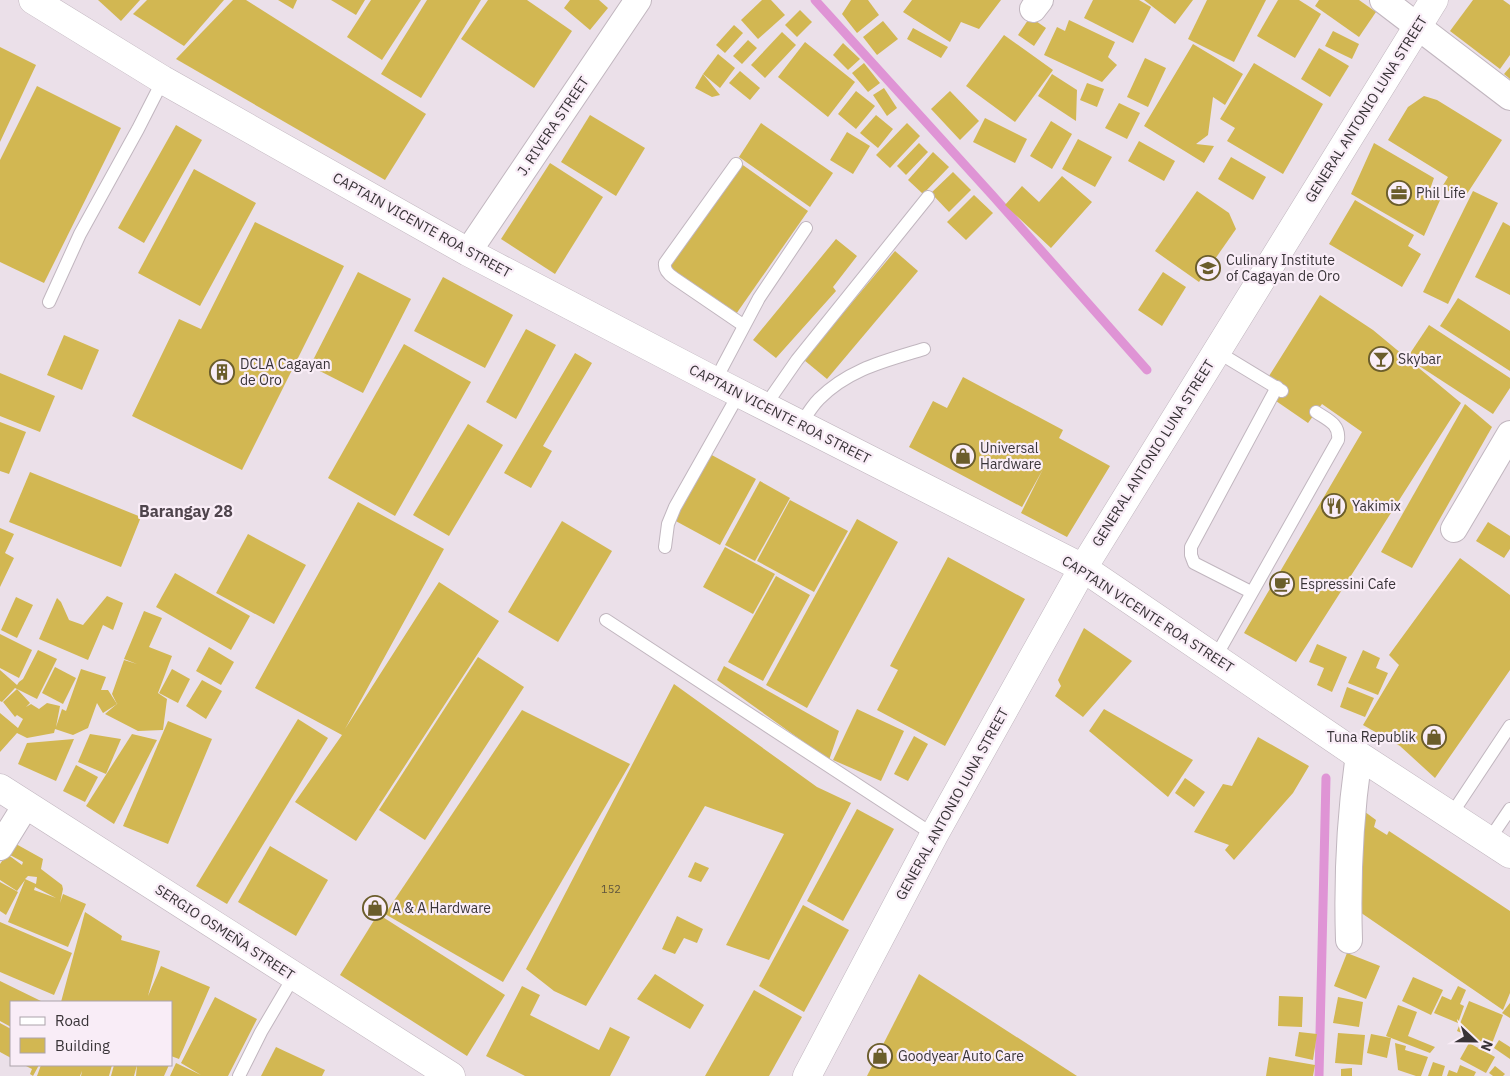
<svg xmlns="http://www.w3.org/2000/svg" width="1510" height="1076" font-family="'IBM Plex Sans',sans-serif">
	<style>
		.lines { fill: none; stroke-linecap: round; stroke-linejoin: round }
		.stream { stroke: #df94d5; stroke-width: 9 }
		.building { fill: #d2b752; fill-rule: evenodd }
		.service-casing { stroke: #c1b6bf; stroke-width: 14 }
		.minor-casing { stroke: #c1b6bf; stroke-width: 28 }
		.tertiary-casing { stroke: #c1b6bf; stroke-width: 29 }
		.secondary-casing { stroke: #c1b6bf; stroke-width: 29 }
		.service { stroke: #fff; stroke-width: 12 }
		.minor { stroke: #fff; stroke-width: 26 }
		.tertiary { stroke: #fff; stroke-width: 28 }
		.secondary { stroke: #fff; stroke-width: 28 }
		.labels { text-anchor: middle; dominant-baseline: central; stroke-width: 4.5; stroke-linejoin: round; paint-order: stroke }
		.number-label { font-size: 11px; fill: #5f553e }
		.street-label { font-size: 14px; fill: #393438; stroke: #f9edf7 }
		.poi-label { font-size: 14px; fill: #393438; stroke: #f9edf7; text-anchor: start }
		.quarter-label { font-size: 16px; font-weight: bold; fill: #4e444c; stroke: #f9edf7 }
	</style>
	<rect width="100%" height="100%" fill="#ebe0e9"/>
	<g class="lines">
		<!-- stream -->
		<g class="stream">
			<path d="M815,0L993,196L1147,370"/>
			<path d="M1319,1076L1326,778"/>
		</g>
	</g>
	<!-- building -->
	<g class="building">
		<path d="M98,0H140L121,21Z"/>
		<path d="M147,0H224L184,46L133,14Z"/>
		<path d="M233,0H246L426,114L385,180L176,59Z"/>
		<path d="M278,0H297L293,9Z"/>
		<path d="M331,0H365L356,15Z"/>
		<path d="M371,0H421L382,60L347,37Z"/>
		<path d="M427,0H481L421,98L381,74Z"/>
		<path d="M488,0H527L572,31L534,88L461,39Z"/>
		<path d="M570,0H599L608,8L590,30L564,8Z"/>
		<path d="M762,0H771L785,15L758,39L741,20Z"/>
		<path d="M851,0H868L879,15L857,33L842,14Z"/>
		<path d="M912,0H1001L979,29L961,22L950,42L903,12Z"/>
		<path d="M1093,0H1139L1151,7L1133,43L1084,18Z"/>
		<path d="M1144,0H1193L1175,24Z"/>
		<path d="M1207,0H1266L1234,62L1188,39Z"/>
		<path d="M1278,0H1299L1321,14L1295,58L1257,36Z"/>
		<path d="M1319,0H1359L1376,12L1359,37L1315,6Z"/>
		<path d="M1473,0H1503L1510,5V55L1500,69L1450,31Z"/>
		<path d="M800,10L812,22L797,37L785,25Z"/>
		<path d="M1030,17L1046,28L1034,46L1018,35Z"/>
		<path d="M1069,20L1115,42L1108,57L1117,65L1102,82L1044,55L1057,27L1065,31Z"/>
		<path d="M883,21L898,39L877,55L863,37Z"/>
		<path d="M734,25L743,33L725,53L716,45Z"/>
		<path d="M913,28L948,47L941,58L907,39Z"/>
		<path d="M1333,31L1359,44L1352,59L1325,46Z"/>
		<path d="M782,32L796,45L765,78L751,65Z"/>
		<path d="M1004,35L1053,70L1015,122L966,86Z"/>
		<path d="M748,40L757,48L742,64L733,56Z"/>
		<path d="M805,42L855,82L828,117L778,77Z"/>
		<path d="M843,43L860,59L848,70L833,55Z"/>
		<path d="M1193,44L1243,74L1225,105L1213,97L1208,135L1196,144L1214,146L1204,163L1144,126Z"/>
		<path d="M0,47L36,65L0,142Z"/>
		<path d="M1319,48L1349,66L1330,97L1301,79Z"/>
		<path d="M718,54L735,68L720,88L703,74Z"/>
		<path d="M1145,58L1166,68L1148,107L1127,97Z"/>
		<path d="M864,63L880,83L868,92L852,73Z"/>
		<path d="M1254,63L1323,104L1283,174L1227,141L1235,128L1220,119Z"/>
		<path d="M1510,67V79L1504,74Z"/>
		<path d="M740,71L760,88L750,100L729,83Z"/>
		<path d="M703,74L720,95L712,97L695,88Z"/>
		<path d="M1052,74L1077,90L1076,121L1038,96Z"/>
		<path d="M1087,83L1104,89L1097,107L1080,100Z"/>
		<path d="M37,86L121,128L44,283L0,262V160Z"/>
		<path d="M884,88L897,108L887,116L873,95Z"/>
		<path d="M856,91L875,106L856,129L838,114Z"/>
		<path d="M950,91L979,121L960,140L931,109Z"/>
		<path d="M1424,96L1437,100L1502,140L1463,200L1442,187L1448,177L1388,140L1408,107Z"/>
		<path d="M1119,103L1140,113L1127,139L1105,128Z"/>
		<path d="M590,115L645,148L616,196L561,162Z"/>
		<path d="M876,115L893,129L878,148L860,133Z"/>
		<path d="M985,118L1027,139L1015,163L973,142Z"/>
		<path d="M1051,121L1072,134L1052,169L1030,156Z"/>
		<path d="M761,123L833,173L810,207L739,157Z"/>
		<path d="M907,123L920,136L890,168L876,155Z"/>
		<path d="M176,125L202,140L144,243L118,228Z"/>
		<path d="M847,132L870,146L853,174L830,160Z"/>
		<path d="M1078,139L1112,157L1095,187L1062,169Z"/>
		<path d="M1139,141L1175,161L1164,181L1128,161Z"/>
		<path d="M919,143L928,152L906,175L897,166Z"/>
		<path d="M1374,143L1434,178L1429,192L1441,198L1424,236L1351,194Z"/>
		<path d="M933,152L949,167L923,194L908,180Z"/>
		<path d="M1231,157L1266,177L1253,200L1218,179Z"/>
		<path d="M550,163L603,197L555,274L501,239Z"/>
		<path d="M740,163L808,211L734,317L666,270Z"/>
		<path d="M194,169L256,203L200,306L138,273Z"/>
		<path d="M953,172L971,190L949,212L931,193Z"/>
		<path d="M1062,176L1092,202L1051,248L1005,205L1022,186L1039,202Z"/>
		<path d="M1197,191L1229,213L1236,229L1199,282L1155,251Z"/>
		<path d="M1473,191L1498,203L1448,304L1423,292Z"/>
		<path d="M974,195L993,213L966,240L947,222Z"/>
		<path d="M1355,200L1414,235L1408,246L1421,254L1402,287L1329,244Z"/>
		<path d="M255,222L344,266L242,470L132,416L179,319L201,329Z"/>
		<path d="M1503,222L1510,226V295L1475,277Z"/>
		<path d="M836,239L857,256L833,287L836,291L776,358L753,340Z"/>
		<path d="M895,251L918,271L827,379L804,360Z"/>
		<path d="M358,272L411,299L363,393L310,366Z"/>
		<path d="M1163,272L1186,287L1162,326L1138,310Z"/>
		<path d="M443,277L513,315L485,368L414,331Z"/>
		<path d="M1320,295L1373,330L1461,403L1296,662L1244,633L1362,432L1322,404L1308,423L1276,401L1269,376Z"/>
		<path d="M1458,298L1510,331V371L1440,326Z"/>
		<path d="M1429,325L1510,378V388L1493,414L1407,358Z"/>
		<path d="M526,329L556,345L516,419L486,402Z"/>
		<path d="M64,335L99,350L82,390L47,375Z"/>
		<path d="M404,344L471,382L395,516L328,478Z"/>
		<path d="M575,353L592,363L543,446L552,451L531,488L504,473Z"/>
		<path d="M0,373L55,396L40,432L0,416Z"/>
		<path d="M963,377L1063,430L1059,438L1110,466L1067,537L1021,513L1043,469L1022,507L909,447L933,401L947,408Z"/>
		<path d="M1465,404L1492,427L1412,568L1381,552Z"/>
		<path d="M0,422L26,432L9,474L0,471Z"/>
		<path d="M468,424L503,445L449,536L413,515Z"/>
		<path d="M708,453L756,479L720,545L672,519Z"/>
		<path d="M30,472L141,517L121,567L9,522Z"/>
		<path d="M760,481L790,498L755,561L725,545Z"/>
		<path d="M790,500L848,531L814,592L757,561Z"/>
		<path d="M358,502L444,549L345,729L439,582L499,621L356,841L295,802L342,735L255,688Z"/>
		<path d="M857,519L898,542L807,708L766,685Z"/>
		<path d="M562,521L612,551L558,642L508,612Z"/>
		<path d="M1488,522L1510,536V549L1504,558L1476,541Z"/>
		<path d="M0,528L14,534L5,553L14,558L0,587Z"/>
		<path d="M248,534L306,565L274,624L216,593Z"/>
		<path d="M725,547L775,574L753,614L703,587Z"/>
		<path d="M948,557L1025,599L945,746L877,710L898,670L890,666Z"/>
		<path d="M1460,558L1510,595V670L1435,778L1400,746L1363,725L1399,665L1389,655Z"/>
		<path d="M175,573L250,616L231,650L156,607Z"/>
		<path d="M776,576L810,595L763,681L728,662Z"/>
		<path d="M107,596L123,603L113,630L103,625L88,660L39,639L57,598L61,602L69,620L83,625Z"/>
		<path d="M16,597L33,605L17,638L1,630Z"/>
		<path d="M144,611L162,618L149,647L172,656L158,693L167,699L163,730L138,731L105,714L118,703L117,704L112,694L124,660L137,664L124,659Z"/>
		<path d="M1084,628L1132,661L1083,717L1055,696L1061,686L1058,680Z"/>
		<path d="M0,634L32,650L19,678L0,668Z"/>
		<path d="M1317,644L1347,657L1332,692L1317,685L1324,668L1309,662Z"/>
		<path d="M209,647L234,662L221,685L196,671Z"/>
		<path d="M38,650L57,659L37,699L15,688L2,702L0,701V670L17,685L19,682L23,679Z"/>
		<path d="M1363,650L1380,658L1376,668L1388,673L1378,695L1348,683Z"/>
		<path d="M478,657L524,687L425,840L379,810Z"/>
		<path d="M724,666L839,731L829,760L717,680Z"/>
		<path d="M55,667L76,678L63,704L42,693Z"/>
		<path d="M81,669L106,677L101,690H108L117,704L103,713L97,703L88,728L73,735L55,729L54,733L27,738L17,733L0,752V713L18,728L23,719L17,715L15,717L3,702L17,689L30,703L26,707L31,704L39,709L47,703L60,706L56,727L62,709L66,711Z"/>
		<path d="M172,669L190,679L178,703L159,693Z"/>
		<path d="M202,680L222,691L206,719L186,706Z"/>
		<path d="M674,684L817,787L851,803L769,960L726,945L784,834L705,806L586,1006L554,991L526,969Z"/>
		<path d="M1347,687L1374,698L1365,717L1340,707Z"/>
		<path d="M857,709L904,731L881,781L833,760Z"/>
		<path d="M1104,709L1193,760L1168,797L1089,731Z"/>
		<path d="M522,710L630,764L503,982L385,914Z"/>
		<path d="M298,719L328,738L227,904L196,886Z"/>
		<path d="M168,721L212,739L168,844L123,826Z"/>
		<path d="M90,734L121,739L106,774L78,762Z"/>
		<path d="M132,734L157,740L114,824L86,806Z"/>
		<path d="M914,736L928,744L908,781L894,774Z"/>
		<path d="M1258,737L1309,766L1293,793L1234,860L1225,850L1229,845L1194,832L1223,784L1232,786Z"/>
		<path d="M74,739L56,781L18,764L27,743Z"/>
		<path d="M76,765L98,777L85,802L63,791Z"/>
		<path d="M1185,778L1205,792L1194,807L1175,793Z"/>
		<path d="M1357,806L1376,820L1374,827L1387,835L1389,831L1510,911V993L1503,1010L1354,908Z"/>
		<path d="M857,809L894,829L843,921L807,901Z"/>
		<path d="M16,844L43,859L41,869L62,885L63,889L60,903L63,894L86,904L68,947L8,922L25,880L17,891L0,880V864L7,854L22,865L23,862L10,855ZM28,876L37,877L36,884L25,879ZM35,887L56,898L34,890Z"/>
		<path d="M270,846L328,880L296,936L238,902Z"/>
		<path d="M695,862L709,868L701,882L688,877Z"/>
		<path d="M0,882L18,892L6,915L0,911Z"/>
		<path d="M803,905L849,930L804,1012L759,986Z"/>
		<path d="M85,912L122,936L121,940L160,951L148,996L161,966L210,987L179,1059L171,1056V1002H61Z"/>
		<path d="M378,914L505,995L467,1056L340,975Z"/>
		<path d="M677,916L703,929L697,943L684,938L675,954L662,949Z"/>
		<path d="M0,922L72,953L54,995L0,972Z"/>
		<path d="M1347,953L1380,966L1366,999L1334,986Z"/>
		<path d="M655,974L704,1005L690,1029L637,999Z"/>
		<path d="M919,974L1077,1076H867Z"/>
		<path d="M1413,977L1443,990L1431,1015L1402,1001Z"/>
		<path d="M0,981L43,1002H11V1027L0,1021Z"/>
		<path d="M522,986L540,995L530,1015L599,1050L610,1027L630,1037L610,1076H525L486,1056Z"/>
		<path d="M1458,986L1466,990L1460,1004L1464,1006L1458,1023L1434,1013L1442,996L1451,1000Z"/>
		<path d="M754,990L802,1017L769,1076H705Z"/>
		<path d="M1279,996L1303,997L1302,1027L1278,1026Z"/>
		<path d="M215,997L257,1019L228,1076H170L176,1063L201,1075L181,1063Z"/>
		<path d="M1338,997L1363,1002L1359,1027L1333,1023Z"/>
		<path d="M1469,1001L1503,1015L1491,1046L1457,1031Z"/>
		<path d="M1510,1003V1018L1502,1013Z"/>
		<path d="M1398,1005L1417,1012L1408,1036L1435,1047L1430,1053L1386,1036Z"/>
		<path d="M0,1023L11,1029V1058L0,1052Z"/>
		<path d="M1299,1032L1317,1034L1313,1060L1295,1056Z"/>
		<path d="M1338,1033L1365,1035L1362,1065L1335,1063Z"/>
		<path d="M1371,1034L1391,1038L1387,1058L1367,1053Z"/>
		<path d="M1499,1040L1510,1047V1059L1494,1048Z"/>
		<path d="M1395,1043L1406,1046L1405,1050L1428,1057L1421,1076H1416L1398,1070Z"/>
		<path d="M1469,1043L1495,1057L1486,1073L1460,1059Z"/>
		<path d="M276,1047L325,1070L322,1076H261Z"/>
		<path d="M1269,1057L1315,1065L1313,1076H1266Z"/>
		<path d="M1433,1062L1445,1066L1442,1076H1428Z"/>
		<path d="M24,1065H39L33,1076L30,1074L32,1069Z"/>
		<path d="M41,1065H112L109,1076H81L82,1071L80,1076H37Z"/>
		<path d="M114,1065H169L164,1076H136L137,1065L134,1076H111Z"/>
		<path d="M1460,1065L1476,1072L1474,1076H1447L1449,1070L1457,1073Z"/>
		<path d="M1495,1066L1505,1074L1503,1076H1493L1489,1073Z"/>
		<path d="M1352,1068V1076H1341V1069Z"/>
	</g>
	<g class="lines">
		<defs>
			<g id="service">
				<path d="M736,164L665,263C664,270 668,274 674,278L743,325"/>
				<path d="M49,302L80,234L138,129L163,80"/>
				<path d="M1216,351L1282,391"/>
				<path d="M715,381L759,298L806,228"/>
				<path d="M765,406L797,360L928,197"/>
				<path d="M801,424C806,416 812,406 819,399C849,369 885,361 924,349"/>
				<path d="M665,547L668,524L675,507L732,406L741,394"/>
				<path d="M1251,592L1194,563L1191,555V547L1277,387"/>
				<path d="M606,620L934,835"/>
				<path d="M1215,658L1338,440C1340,424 1328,420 1316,412"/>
				<path d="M1451,815L1510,726"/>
				<path d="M1489,840L1510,809"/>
				<path d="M239,1076L261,1032L294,976"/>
			</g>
			<g id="minor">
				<path d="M1383,0L1510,97"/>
				<path d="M1033,9L1040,0"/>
				<path d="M468,252L638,0"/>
				<path d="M1454,529L1510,434"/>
				<path d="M0,847L26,805"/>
				<path d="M1349,940C1347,878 1350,816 1359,755"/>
			</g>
			<g id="tertiary">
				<path d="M33,0L163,80L468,252L715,381L1083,568L1355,753L1510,854"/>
				<path d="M807,1076L934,835L1083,568L1434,0"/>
			</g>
			<path id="secondary" d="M0,788L451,1076"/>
		</defs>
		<!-- service casing -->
		<use href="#service" class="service-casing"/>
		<!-- minor casing -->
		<use href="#minor" class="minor-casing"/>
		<!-- tertiary casing -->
		<use href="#tertiary" class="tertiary-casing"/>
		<!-- secondary casing -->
		<use href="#secondary" class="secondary-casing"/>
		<!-- service -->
		<use href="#service" class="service"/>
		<!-- minor -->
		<use href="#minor" class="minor"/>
		<!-- tertiary -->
		<use href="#tertiary" class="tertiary"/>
		<!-- secondary -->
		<use href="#secondary" class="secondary"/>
	</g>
	<!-- icons -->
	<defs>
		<symbol id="office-ring" viewBox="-11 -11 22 22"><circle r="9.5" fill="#f9edf7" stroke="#6b5d2b" stroke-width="1.5"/><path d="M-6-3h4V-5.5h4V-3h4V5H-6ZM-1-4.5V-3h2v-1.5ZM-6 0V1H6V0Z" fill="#6b5d2b"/></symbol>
		<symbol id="school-ring" viewBox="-11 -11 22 22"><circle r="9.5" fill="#f9edf7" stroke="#6b5d2b" stroke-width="1.5"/><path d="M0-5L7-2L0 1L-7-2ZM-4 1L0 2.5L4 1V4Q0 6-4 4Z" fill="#6b5d2b"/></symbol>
		<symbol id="bar-ring" viewBox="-11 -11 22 22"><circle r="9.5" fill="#f9edf7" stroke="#6b5d2b" stroke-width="1.5"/><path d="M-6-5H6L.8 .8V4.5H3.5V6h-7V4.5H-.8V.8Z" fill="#6b5d2b"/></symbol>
		<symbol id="building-ring" viewBox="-11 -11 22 22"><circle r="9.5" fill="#f9edf7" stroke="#6b5d2b" stroke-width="1.5"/><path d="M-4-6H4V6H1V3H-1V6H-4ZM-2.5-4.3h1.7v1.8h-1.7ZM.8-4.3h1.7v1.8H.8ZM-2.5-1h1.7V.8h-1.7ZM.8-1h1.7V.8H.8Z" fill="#6b5d2b"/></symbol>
		<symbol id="shop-ring" viewBox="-11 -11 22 22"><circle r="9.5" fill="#f9edf7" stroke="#6b5d2b" stroke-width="1.5"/><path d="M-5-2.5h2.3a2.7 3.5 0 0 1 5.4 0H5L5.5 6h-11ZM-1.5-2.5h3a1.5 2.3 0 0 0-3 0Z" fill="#6b5d2b"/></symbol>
		<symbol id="restaurant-ring" viewBox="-11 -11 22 22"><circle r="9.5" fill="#f9edf7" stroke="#6b5d2b" stroke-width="1.5"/><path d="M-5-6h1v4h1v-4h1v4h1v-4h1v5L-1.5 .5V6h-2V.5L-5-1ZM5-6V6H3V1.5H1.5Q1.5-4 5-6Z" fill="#6b5d2b"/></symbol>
		<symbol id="cafe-ring" viewBox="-11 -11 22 22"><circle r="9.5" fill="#f9edf7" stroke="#6b5d2b" stroke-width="1.5"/><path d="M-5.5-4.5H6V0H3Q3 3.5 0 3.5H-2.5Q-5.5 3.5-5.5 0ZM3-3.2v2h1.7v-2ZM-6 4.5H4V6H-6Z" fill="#6b5d2b"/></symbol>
	</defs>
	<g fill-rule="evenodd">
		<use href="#office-ring" x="1385" y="179" width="28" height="28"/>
		<use href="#school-ring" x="1194" y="254" width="28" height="28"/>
		<use href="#bar-ring" x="1367" y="345" width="28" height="28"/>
		<use href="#building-ring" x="208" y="358" width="28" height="28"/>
		<use href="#shop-ring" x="949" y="442" width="28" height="28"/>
		<use href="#restaurant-ring" x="1320" y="492" width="28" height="28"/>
		<use href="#cafe-ring" x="1268" y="570" width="28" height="28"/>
		<use href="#shop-ring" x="1420" y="723" width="28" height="28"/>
		<use href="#shop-ring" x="361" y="894" width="28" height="28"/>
		<use href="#shop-ring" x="866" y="1042" width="28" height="28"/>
	</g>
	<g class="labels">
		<!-- number labels -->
		<g class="number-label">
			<text x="611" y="889">152</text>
		</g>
		<!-- street labels -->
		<g class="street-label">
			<text transform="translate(1366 109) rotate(-58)">GENERAL ANTONIO LUNA STREET</text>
			<text transform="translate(553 126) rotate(-56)">J. RIVERA STREET</text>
			<text transform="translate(422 225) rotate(29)">CAPTAIN VICENTE ROA STREET</text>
			<text transform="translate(780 414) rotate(27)">CAPTAIN VICENTE ROA STREET</text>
			<text transform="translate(1153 453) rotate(-58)">GENERAL ANTONIO LUNA STREET</text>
			<text transform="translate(1148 614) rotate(33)">CAPTAIN VICENTE ROA STREET</text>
			<text transform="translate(952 804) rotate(-61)">GENERAL ANTONIO LUNA STREET</text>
			<text transform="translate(225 932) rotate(33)">SERGIO OSMEÑA STREET</text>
		</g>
		<!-- poi labels -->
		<g class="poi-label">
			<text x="1416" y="193">Phil Life</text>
			<text x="1226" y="260">Culinary Institute<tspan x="1226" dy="16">of Cagayan de Oro</tspan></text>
			<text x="1398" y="359">Skybar</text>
			<text x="240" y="364">DCLA Cagayan<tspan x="240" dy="16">de Oro</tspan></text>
			<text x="980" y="448">Universal<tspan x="980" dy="16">Hardware</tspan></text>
			<text x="1352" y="506">Yakimix</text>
			<text x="1300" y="584">Espressini Cafe</text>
			<text x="1416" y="737" text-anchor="end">Tuna Republik</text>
			<text x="392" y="908">A &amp; A Hardware</text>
			<text x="898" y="1056">Goodyear Auto Care</text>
		</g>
		<!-- quarter labels -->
		<g class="quarter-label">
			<text x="186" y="511">Barangay 28</text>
		</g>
	</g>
	<!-- legend -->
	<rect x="10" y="1001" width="162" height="65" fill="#f9edf7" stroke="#aca3ab"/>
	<rect x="20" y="1017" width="25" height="8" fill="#ffffff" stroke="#aca3ab"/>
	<text x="55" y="1026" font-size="15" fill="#393438">Road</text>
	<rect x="20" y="1038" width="25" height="15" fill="#d2b752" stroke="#aca3ab"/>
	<text x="55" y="1051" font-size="15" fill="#393438">Building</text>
	<!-- north arrow -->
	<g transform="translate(1475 1041) rotate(112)" stroke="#f9edf7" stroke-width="4" paint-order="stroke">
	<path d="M0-4L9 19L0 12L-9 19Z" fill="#393438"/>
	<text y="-8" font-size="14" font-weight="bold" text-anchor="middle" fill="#393438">N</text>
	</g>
</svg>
